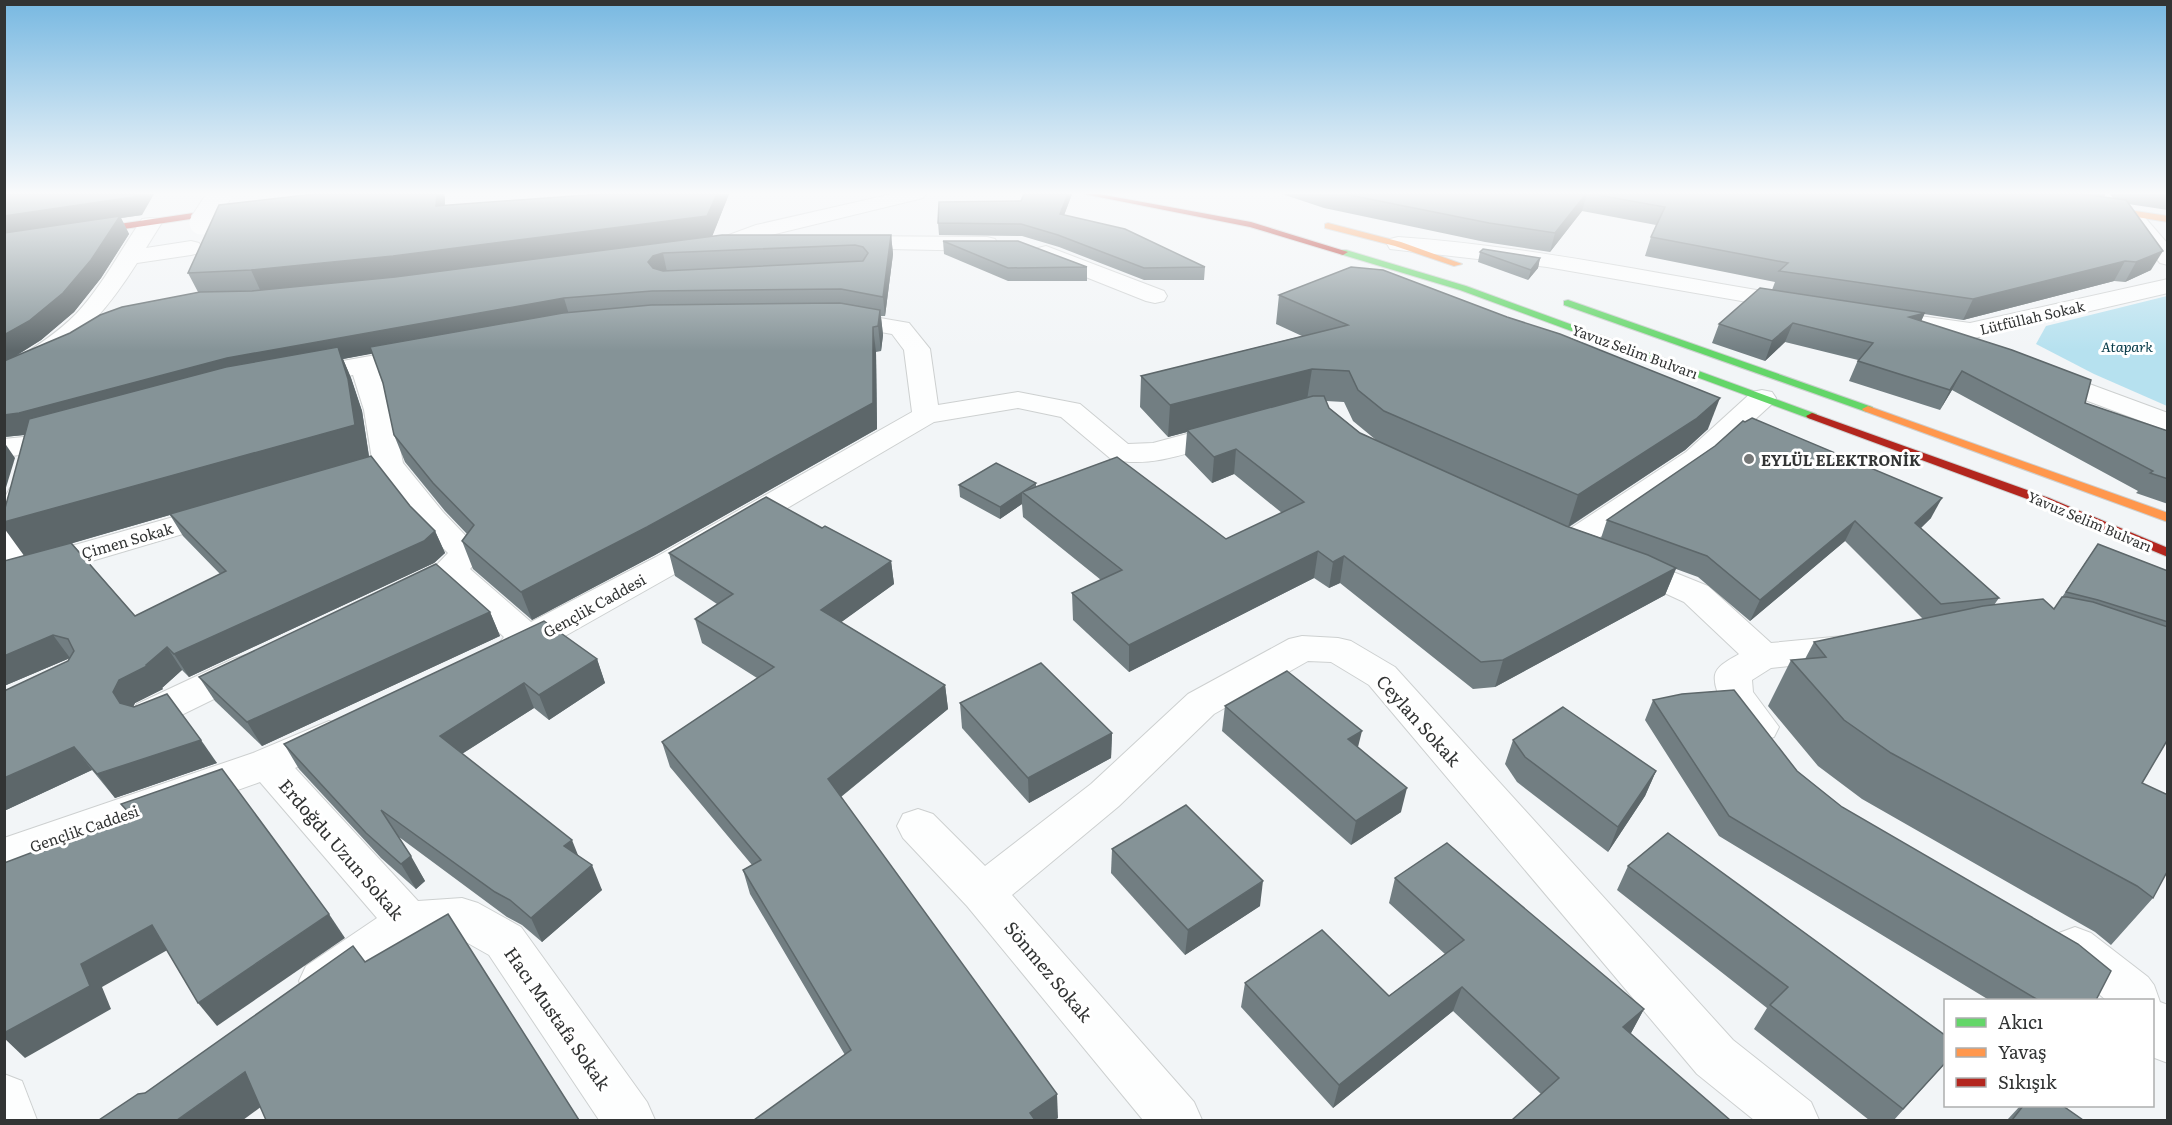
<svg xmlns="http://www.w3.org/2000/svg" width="2172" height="1125" font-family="Literata,serif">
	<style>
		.green { fill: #b6e1ef }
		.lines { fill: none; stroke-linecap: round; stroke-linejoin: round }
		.street-casing { stroke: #cdd0d0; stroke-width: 2 }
		.fast-casing { stroke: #cdd0d0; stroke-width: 2 }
		.slow-casing { stroke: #cdd0d0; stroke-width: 2 }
		.jam-casing { stroke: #cdd0d0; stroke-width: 2 }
		.street { fill: #fdfefe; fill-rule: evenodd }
		.fast { fill: #63d668; fill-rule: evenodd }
		.slow { fill: #ff974d; fill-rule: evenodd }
		.jam { fill: #b3261e; fill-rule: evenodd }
		.street-bridge-casing { stroke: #cdd0d0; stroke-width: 25; stroke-linecap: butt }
		.street-bridge { stroke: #fdfefe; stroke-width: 23 }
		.wall { fill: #727e82; fill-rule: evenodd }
		.shaded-wall { fill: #5d676a }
		.building { fill: #859397; stroke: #5d676a; stroke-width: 1.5; fill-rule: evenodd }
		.poi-dot { fill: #757878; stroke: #fff; stroke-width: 2 }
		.labels { text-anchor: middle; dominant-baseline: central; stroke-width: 6; stroke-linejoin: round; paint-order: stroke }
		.far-street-label { font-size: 14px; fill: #323434; stroke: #fff }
		.far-park-label { font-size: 14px; font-style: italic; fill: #043846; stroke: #fff }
		.poi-label { font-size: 15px; font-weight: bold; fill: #323434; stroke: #fff; text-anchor: start }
		.street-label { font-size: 15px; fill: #323434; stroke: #fff }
		.near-street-label { font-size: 18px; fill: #323434; stroke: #fff }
	</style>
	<rect width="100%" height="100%" fill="#f2f5f7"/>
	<!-- green -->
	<path class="green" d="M2167,296V406L2094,374L2036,344L2046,326Z"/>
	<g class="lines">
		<defs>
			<g id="street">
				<path d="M892,194H926L923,198L771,235L726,251L718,249L715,244L718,239L756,225Z"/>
				<path d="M2133,212L2141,213L2168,244V265L2160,263L2122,218L2125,213Z"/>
				<path d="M150,218L158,219L161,224L146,248L191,241L199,243L202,248L199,253L191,255L137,263C111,304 83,338 42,365C30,373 18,381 4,385V366C30,351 55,335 76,314C103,285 120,251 142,219Z"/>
				<path d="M846,236L987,237L995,239L998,244L995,249L987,251L838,248L835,243L838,238Z"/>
				<path d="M1398,237C1531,246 1661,275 1793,296L1802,298L1805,303L1802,308L1793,310L1547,267L1390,249L1387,244L1390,239Z"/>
				<path d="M1046,246L1164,291L1167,296L1164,301L1155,303L1146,301L1038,258L1035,253L1038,248Z"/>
				<path d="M2168,279V293L1970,339L1891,326L1882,324L1879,319L1882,314L1891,312L1970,323Z"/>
				<path d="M839,311L909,323L930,349L938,405L1018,392L1080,404L1128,444L1153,443L1228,423L1238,426L1242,432L1238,438C1198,449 1152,470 1111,459L1061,417L1018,408L934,422L680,571L542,649L514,659L501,656L496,647L504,637L450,587L435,579L430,572L448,553L421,526L382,475L335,489L324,486L320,480L324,474L372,459L364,410L353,375L303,384L294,382L290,376L294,370L303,368L421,347L430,349L434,355L430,361L378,371L392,410L403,463L443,512L483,554L470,569L531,622L656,557L912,412L904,350L892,334L830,323L827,318L830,313Z"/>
				<path d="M2046,368L2168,413V431L2037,382L2033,376L2037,370Z"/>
				<path d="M1762,390L1772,392L1776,398L1772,404L1706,464L1581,550L1570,553L1559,550L1554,543L1559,536L1686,452L1752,392Z"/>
				<path d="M64,427L74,430L78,436L74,442L35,453L4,457V439L33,436Z"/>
				<path d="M21,486L32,488L36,495L22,560L219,504L230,506L235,513L230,520L4,587V499L10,488Z"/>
				<path d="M1631,555L1708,586L1771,643L1854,635L1867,638L1872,647L1867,656L1854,659L1771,668L1752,680L1753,692L1779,727L1774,737C1765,740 1755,743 1746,737C1734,728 1712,691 1715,675C1717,665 1731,659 1739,654L1684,602L1619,572L1614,565L1619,558Z"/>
				<path d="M1302,636L1338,638L1351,641L1395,667L1733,1040L1811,1102L1819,1120H1754L1697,1074L1369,685L1331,662L1308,661L1214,714L1119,806L1012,895L1194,1102L1202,1120H1143L967,906L903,838L897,826L903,814L918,809L933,814L985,866L1091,784L1188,694L1289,639Z"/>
				<path d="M246,655L259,659L264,668L259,677L163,724L150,728L137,724L131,714L137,704L233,659Z"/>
				<path d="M329,721L343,725L348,735L343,745L295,768L418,901L462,898L478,903L521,927L647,1102L655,1120H599L489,955L457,937L417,940L340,996L323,1002L306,996L299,981L306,966L377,918L260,782L4,873V838L253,753Z"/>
				<path d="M2075,927L2091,933L2148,977L2154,985L2160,1002L2168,1005V1063L2152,1057V1000H2106L2059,961L2052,947L2059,933Z"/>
				<path d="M4,1074L22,1081L37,1120H4Z"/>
			</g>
			<g id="fast">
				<path d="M1340,250H1346L1466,286L1816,414L1818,416L1812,419L1808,418L1460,290L1340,254Z"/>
				<path d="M1568,300L1872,407L1874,409L1868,412L1864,411L1564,305V301Z"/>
			</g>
			<g id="slow">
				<path d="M2007,194H2024L2168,216V222L2011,197Z"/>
				<path d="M1328,223L1401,242L1462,264L1454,266L1395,246L1325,228V224Z"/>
				<path d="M1868,406L2168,513V522L1864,411L1862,409Z"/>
			</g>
			<g id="jam">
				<path d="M1084,194H1099L1251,222L1348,252L1343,255L1250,227Z"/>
				<path d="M234,207L238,210L237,212L4,247V241Z"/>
				<path d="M1812,413L2049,498L2168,548V557L2041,504L1808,418L1806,416Z"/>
			</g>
		</defs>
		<!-- street casing -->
		<use href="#street" class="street-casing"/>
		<!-- fast casing -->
		<use href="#fast" class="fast-casing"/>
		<!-- slow casing -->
		<use href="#slow" class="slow-casing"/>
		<!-- jam casing -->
		<use href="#jam" class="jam-casing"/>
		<!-- street -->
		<use href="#street" class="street"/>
		<!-- fast -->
		<use href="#fast" class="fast"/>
		<!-- slow -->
		<use href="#slow" class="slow"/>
		<!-- jam -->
		<use href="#jam" class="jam"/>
		<defs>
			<path id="street-bridge" d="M201,223L220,194"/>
		</defs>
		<!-- street-bridge casing -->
		<use href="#street-bridge" class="street-bridge-casing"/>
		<!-- street-bridge -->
		<use href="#street-bridge" class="street-bridge"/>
	</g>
	<!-- wall -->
	<g class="wall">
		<path d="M4,194L142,215L121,218L129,234L101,278L74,312L41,340L16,356L198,292L188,273L314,194H444L445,198V206L601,194H729L712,236L891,235L893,254L885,316H881L883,335L881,351L876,352L877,429L655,555L532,620L473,569L462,541L467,534L445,511L405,462L394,435L383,383L373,353L343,359L351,378L362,411L369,456L410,506L435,531L445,553L434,563L189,677L182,670L162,688L163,689L135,703L133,707L217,763L115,798L92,770L4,811L70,658L4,686V561L24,556L25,435L4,437ZM170,515L183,536L220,574L135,616L72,543Z"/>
		<path d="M1024,194H1072L1064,215L1205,267L1204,280H1144L1059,247L1022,236L939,235L938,223L1021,201Z"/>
		<path d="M1282,194H2106L2104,197L2114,199L2110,194H2168V210L2128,204L2151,270L2125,282L2114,281L1963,320L1924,314L1921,321L2085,403L2168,431V504L2136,493L2138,491L1952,390L1940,410L1849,381L1858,360L1785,342L1765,361L1712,343L1719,324L1772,290L1775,282L1645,256L1651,237L1656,225L1582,211L1550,252L1485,242L1324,208Z"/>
		<path d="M943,241L1087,267V281H1008L944,254Z"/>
		<path d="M1480,252L1540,258L1538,268L1528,280L1478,262Z"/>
		<path d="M1279,295L1708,429L1685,450L1569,527L1601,538L1607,520L1931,518L1921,528L1999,598L1994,605L2054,609L2098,544L2168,571V739L2142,783L2153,898L2111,945L2095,932L1862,799L1818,766L1768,706L1791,660L1805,659L1814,642L1923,619L1845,541L1750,621L1698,577L1676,569L1665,595L1495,687L1473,689L1340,583L1329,588L1314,578L1129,672L1073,620L1072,593L1101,580L1023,517L1022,504L1000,519L960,497L959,485L1036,483V486L1226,539L1282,513L1234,474L1212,483L1185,455L1187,432L1168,437L1140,407L1141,376L1302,336L1276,324ZM1326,401L1344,402L1353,421L1376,440L1360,433L1329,408Z"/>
		<path d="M822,528L891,561L894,584L841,622L945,685L948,709L841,797L1058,1118L1054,1120H754L845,1055L750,894L743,870L752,865L670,767L662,742L757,678L702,643L695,619L717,604L675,576L669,553Z"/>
		<path d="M490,612L500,636L262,746L215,701L199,677Z"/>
		<path d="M597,659L605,683L549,720L534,708L462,754L579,856L602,890L542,942L522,925L507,917L399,837L425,881L416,889L381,858L299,769L284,744Z"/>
		<path d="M1653,700L1797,771L1842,807L2096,1000H1989L1719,836L1645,720Z"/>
		<path d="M960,703L1112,733L1111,758L1029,803L962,728Z"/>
		<path d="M1225,706L1358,747L1401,812L1351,845L1222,731Z"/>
		<path d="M1513,740L1656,771L1645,796L1608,852L1517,782L1505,764Z"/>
		<path d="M1112,849L1260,906L1185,955L1111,873Z"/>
		<path d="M1628,866L1946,1062L1894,1120H1869L1754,1029L1767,1008L1617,890Z"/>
		<path d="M1395,878L1644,1009L1631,1033L1541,1094L1453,1011L1333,1108L1241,1007L1245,983L1389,996L1445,954L1389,903Z"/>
		<path d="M2020,1106H2063L2083,1120H2007Z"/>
	</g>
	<!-- shaded-wall -->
	<g class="shaded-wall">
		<path d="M135,194H154L142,215L121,218L129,234L101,278L74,312L41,340L4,363V216Z"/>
		<path d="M437,194H444L445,198L443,227L436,206Z"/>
		<path d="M717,194H729L712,237L402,278L261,292L251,270Z"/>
		<path d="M1068,194H1072L1060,226V214Z"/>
		<path d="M1587,194L1582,211L1550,252L1555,233Z"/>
		<path d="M891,235L893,254L885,316L883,297Z"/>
		<path d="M2163,251L2151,270L2125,282L2136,262Z"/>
		<path d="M663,253L667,272L657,275L648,262L653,256Z"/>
		<path d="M1540,258L1538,268L1528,280L1531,270Z"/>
		<path d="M2125,261L2114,281L1963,320L1973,299Z"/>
		<path d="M564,298L570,318L343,359L351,378L362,411L369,457L25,557L4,528V522L33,434L4,437V415L227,358Z"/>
		<path d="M880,310L883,335L881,351L878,326Z"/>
		<path d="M1925,313L1916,332L1909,317Z"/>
		<path d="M1793,323L1785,342L1765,361L1772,341Z"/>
		<path d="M873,327L876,352L877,429L655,555L532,620L521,592Z"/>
		<path d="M1312,369L1307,400L1187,430V432L1168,437L1170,405Z"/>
		<path d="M1962,371L1952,390L1940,410L1950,390Z"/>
		<path d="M1720,398L1708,429L1685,450L1568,527L1578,495Z"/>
		<path d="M4,442L15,458L4,494Z"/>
		<path d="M1236,449L1234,474L1212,483L1214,457Z"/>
		<path d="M1022,492V504L1000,519V507Z"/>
		<path d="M1942,498L1931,518L1904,544L1915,523Z"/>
		<path d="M1855,521L1845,541L1750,621L1760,600Z"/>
		<path d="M435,531L445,553L434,563L189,677L174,654Z"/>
		<path d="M1318,551L1314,578L1129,672V645Z"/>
		<path d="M1344,556L1340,583L1329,588L1333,562Z"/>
		<path d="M891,561L894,584L825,634L821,610Z"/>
		<path d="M1676,568L1665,595L1495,687L1503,660Z"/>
		<path d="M490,612L500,636L262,746L247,722Z"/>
		<path d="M53,635L70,658L4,686V656Z"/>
		<path d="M167,647L182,670L162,688L163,689L135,703L129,715L136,726L113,692L119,680L146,665Z"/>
		<path d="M597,659L605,683L549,720L539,695Z"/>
		<path d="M524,683L534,708L452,760L440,736Z"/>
		<path d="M945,685L948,709L833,803L828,779Z"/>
		<path d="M1362,731L1356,755L1348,739Z"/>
		<path d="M1112,733L1111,758L1029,803L1028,778Z"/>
		<path d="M201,740L217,763L115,798L97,774Z"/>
		<path d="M74,747L92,770L4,811V778Z"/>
		<path d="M1656,771L1645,796L1608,852L1618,827Z"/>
		<path d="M1407,788L1401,812L1351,845L1356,821Z"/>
		<path d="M572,840L582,865L564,846Z"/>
		<path d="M411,856L425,881L416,889L401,864Z"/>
		<path d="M592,865L602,890L542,942L531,918Z"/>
		<path d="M1263,881L1260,906L1185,955L1188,930Z"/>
		<path d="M329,914L345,938L217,1026L198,1003Z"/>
		<path d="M152,925L171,948L102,987L111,1009L25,1058L4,1038V1033L81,964Z"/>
		<path d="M1462,987L1453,1011L1333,1108L1339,1085Z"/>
		<path d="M1644,1009L1631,1033L1610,1051L1623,1027Z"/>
		<path d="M245,1072L269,1101L243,1120H177Z"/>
		<path d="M1057,1094L1058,1118L1054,1120H1030V1113Z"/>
	</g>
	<!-- building -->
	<g class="building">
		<path d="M4,194H135L133,197L4,216Z"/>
		<path d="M314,194H437L436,206L601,194H717L707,216L393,256L251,270L188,273L219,205Z"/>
		<path d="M1024,194H1068L1060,214L1125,229L1205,267L1144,268L1058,235L1021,224L938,223L939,202L1021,201Z"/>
		<path d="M1344,194H1586L1555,233L1489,223Z"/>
		<path d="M1592,194H2081L2126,200L2163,251L2136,262L2125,261L1973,299L1779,271L1788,263L1651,237L1665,207Z"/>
		<path d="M120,216L91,260L63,293L29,321L4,335V233Z"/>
		<path d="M722,235H891L883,297L841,289L652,291L564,298L227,358L19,413L4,415V361L70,333L100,315L122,307L200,292L252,291L395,277ZM855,245L863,247L868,253L863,261L663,271L653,268L648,262L653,256L663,253Z"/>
		<path d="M943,241H1018L1087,267L1008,268Z"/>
		<path d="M1483,249L1540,258L1531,270L1480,252Z"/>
		<path d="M1351,267L1383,270L1507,317L1560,334L1720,398L1696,419L1578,495L1384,411L1358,390L1349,371L1312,369L1170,405L1141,376L1348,325L1279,295Z"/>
		<path d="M1760,288L1925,313L1909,317L2012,350L2091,380L2085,403L2168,431V479L2150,473L2153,471L1962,371L1950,390L1858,361L1873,343L1793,323L1772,341L1719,324Z"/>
		<path d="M840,303L880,310L878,326L873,327V403L647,527L521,592L462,541L474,525L433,483L394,435L383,383L370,347L563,313L651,305Z"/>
		<path d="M338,347L348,379L355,425L4,522V512L29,419L226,367Z"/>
		<path d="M1313,396H1324L1329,408L1360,433L1566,526L1648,555L1676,568L1503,660L1481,662L1344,556L1333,562L1318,551L1129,645L1072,593L1122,570L1022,492L1117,457L1226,539L1304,502L1236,449L1214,457L1187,430Z"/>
		<path d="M1752,418L1942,498L1915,523L1999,598L1941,604L1855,521L1760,600L1707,556L1607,520L1715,446L1743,421L1745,422Z"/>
		<path d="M371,456L410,506L435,531L424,541L174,654L167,647L146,665L147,666L119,680L113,692L120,703L134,707L167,694L201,740L97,774L74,747L4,778V691L68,661L74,651L68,639L53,635L4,656V561L71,543L135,616L226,571L170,514Z"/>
		<path d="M996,463L1036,483L1000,507L959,485Z"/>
		<path d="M766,497L822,528L825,526L891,561L821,610L945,685L828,779L1057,1094L1030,1113L1035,1120H754L851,1050L743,870L761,860L662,742L774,667L695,619L733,594L669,553Z"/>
		<path d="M2098,544L2168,571V622L2098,600L2066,592Z"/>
		<path d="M436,564L490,612L247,722L199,677Z"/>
		<path d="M2062,597H2067L2093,602L2168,627V739L2142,783L2168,795V870L2153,898L2137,886L1891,753L1844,720L1791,660L1826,657L1814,642L1983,606L2043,599L2054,609Z"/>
		<path d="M544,621L597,659L539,695L524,683L440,736L572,840L564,846L592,865L531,918L510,900L495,892L381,810L411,856L401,864L366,833L284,744Z"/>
		<path d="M1041,663L1112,733L1028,778L960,703Z"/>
		<path d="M1287,671L1362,731L1348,739L1407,788L1356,821L1225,706Z"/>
		<path d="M1734,690L1797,771L1842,807L2078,944L2111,971L2096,1000H2038L1729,816L1653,700L1682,694Z"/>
		<path d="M1563,707L1656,771L1618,827L1525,757L1513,740Z"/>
		<path d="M222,769L329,914L198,1003L152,925L81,964L90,986L4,1033V863L131,815L121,804Z"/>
		<path d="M1186,805L1263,881L1188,930L1112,849Z"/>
		<path d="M1668,833L1946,1036V1062L1903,1109L1770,1005L1788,987L1628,866Z"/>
		<path d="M1447,843L1644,1009L1623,1027L1730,1120H1512L1559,1078L1462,987L1339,1085L1245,983L1322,930L1389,996L1464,940L1395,878Z"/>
		<path d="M448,914L579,1120H266L245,1072L177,1120H99L138,1094L145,1093L353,946L365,962Z"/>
		<path d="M2023,1106H2063L2083,1120H2012Z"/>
	</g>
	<!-- sky -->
	<linearGradient id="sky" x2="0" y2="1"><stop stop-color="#77b8e1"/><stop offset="0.55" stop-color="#f9fafb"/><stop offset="1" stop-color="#f9fafb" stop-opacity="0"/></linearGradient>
	<rect width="2172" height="351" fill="url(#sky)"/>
	<!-- markers -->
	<circle class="poi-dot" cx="1749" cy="459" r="6"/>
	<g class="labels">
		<!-- far-street labels -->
		<g class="far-street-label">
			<text transform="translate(2032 317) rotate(-13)">Lütfüllah Sokak</text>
			<text transform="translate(1635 351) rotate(20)">Yavuz Selim Bulvarı</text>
			<text transform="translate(2090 521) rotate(23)">Yavuz Selim Bulvarı</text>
		</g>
		<!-- far-park labels -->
		<g class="far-park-label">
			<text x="2127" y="346">Atapark</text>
		</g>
		<!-- poi labels -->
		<g class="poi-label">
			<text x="1761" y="459">EYLÜL ELEKTRONİK</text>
		</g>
		<!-- street labels -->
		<g class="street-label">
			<text transform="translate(127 540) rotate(-16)">Çimen Sokak</text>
			<text transform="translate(594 605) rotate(-29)">Gençlik Caddesi</text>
			<text transform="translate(84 828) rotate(-19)">Gençlik Caddesi</text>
		</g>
		<!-- near-street labels -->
		<g class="near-street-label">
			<text transform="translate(1419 720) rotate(48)">Ceylan Sokak</text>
			<text transform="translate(342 849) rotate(49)">Erdoğdu Uzun Sokak</text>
			<text transform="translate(1049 971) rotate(50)">Sönmez Sokak</text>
			<text transform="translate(558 1018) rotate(55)">Hacı Mustafa Sokak</text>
		</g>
	</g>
	<!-- border -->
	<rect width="2172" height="1125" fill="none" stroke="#323434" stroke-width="12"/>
	<!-- legend -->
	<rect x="1944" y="999" width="210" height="108" fill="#ffffff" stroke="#adaeae" stroke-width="1.5"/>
	<rect x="1956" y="1018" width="30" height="9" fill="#63d668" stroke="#adaeae" stroke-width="1.5"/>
	<text x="1998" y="1029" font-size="18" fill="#323434">Akıcı</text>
	<rect x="1956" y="1048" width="30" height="9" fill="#ff974d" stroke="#adaeae" stroke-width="1.5"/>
	<text x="1998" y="1059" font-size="18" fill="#323434">Yavaş</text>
	<rect x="1956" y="1078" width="30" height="9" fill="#b3261e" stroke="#adaeae" stroke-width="1.5"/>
	<text x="1998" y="1089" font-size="18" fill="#323434">Sıkışık</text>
</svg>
